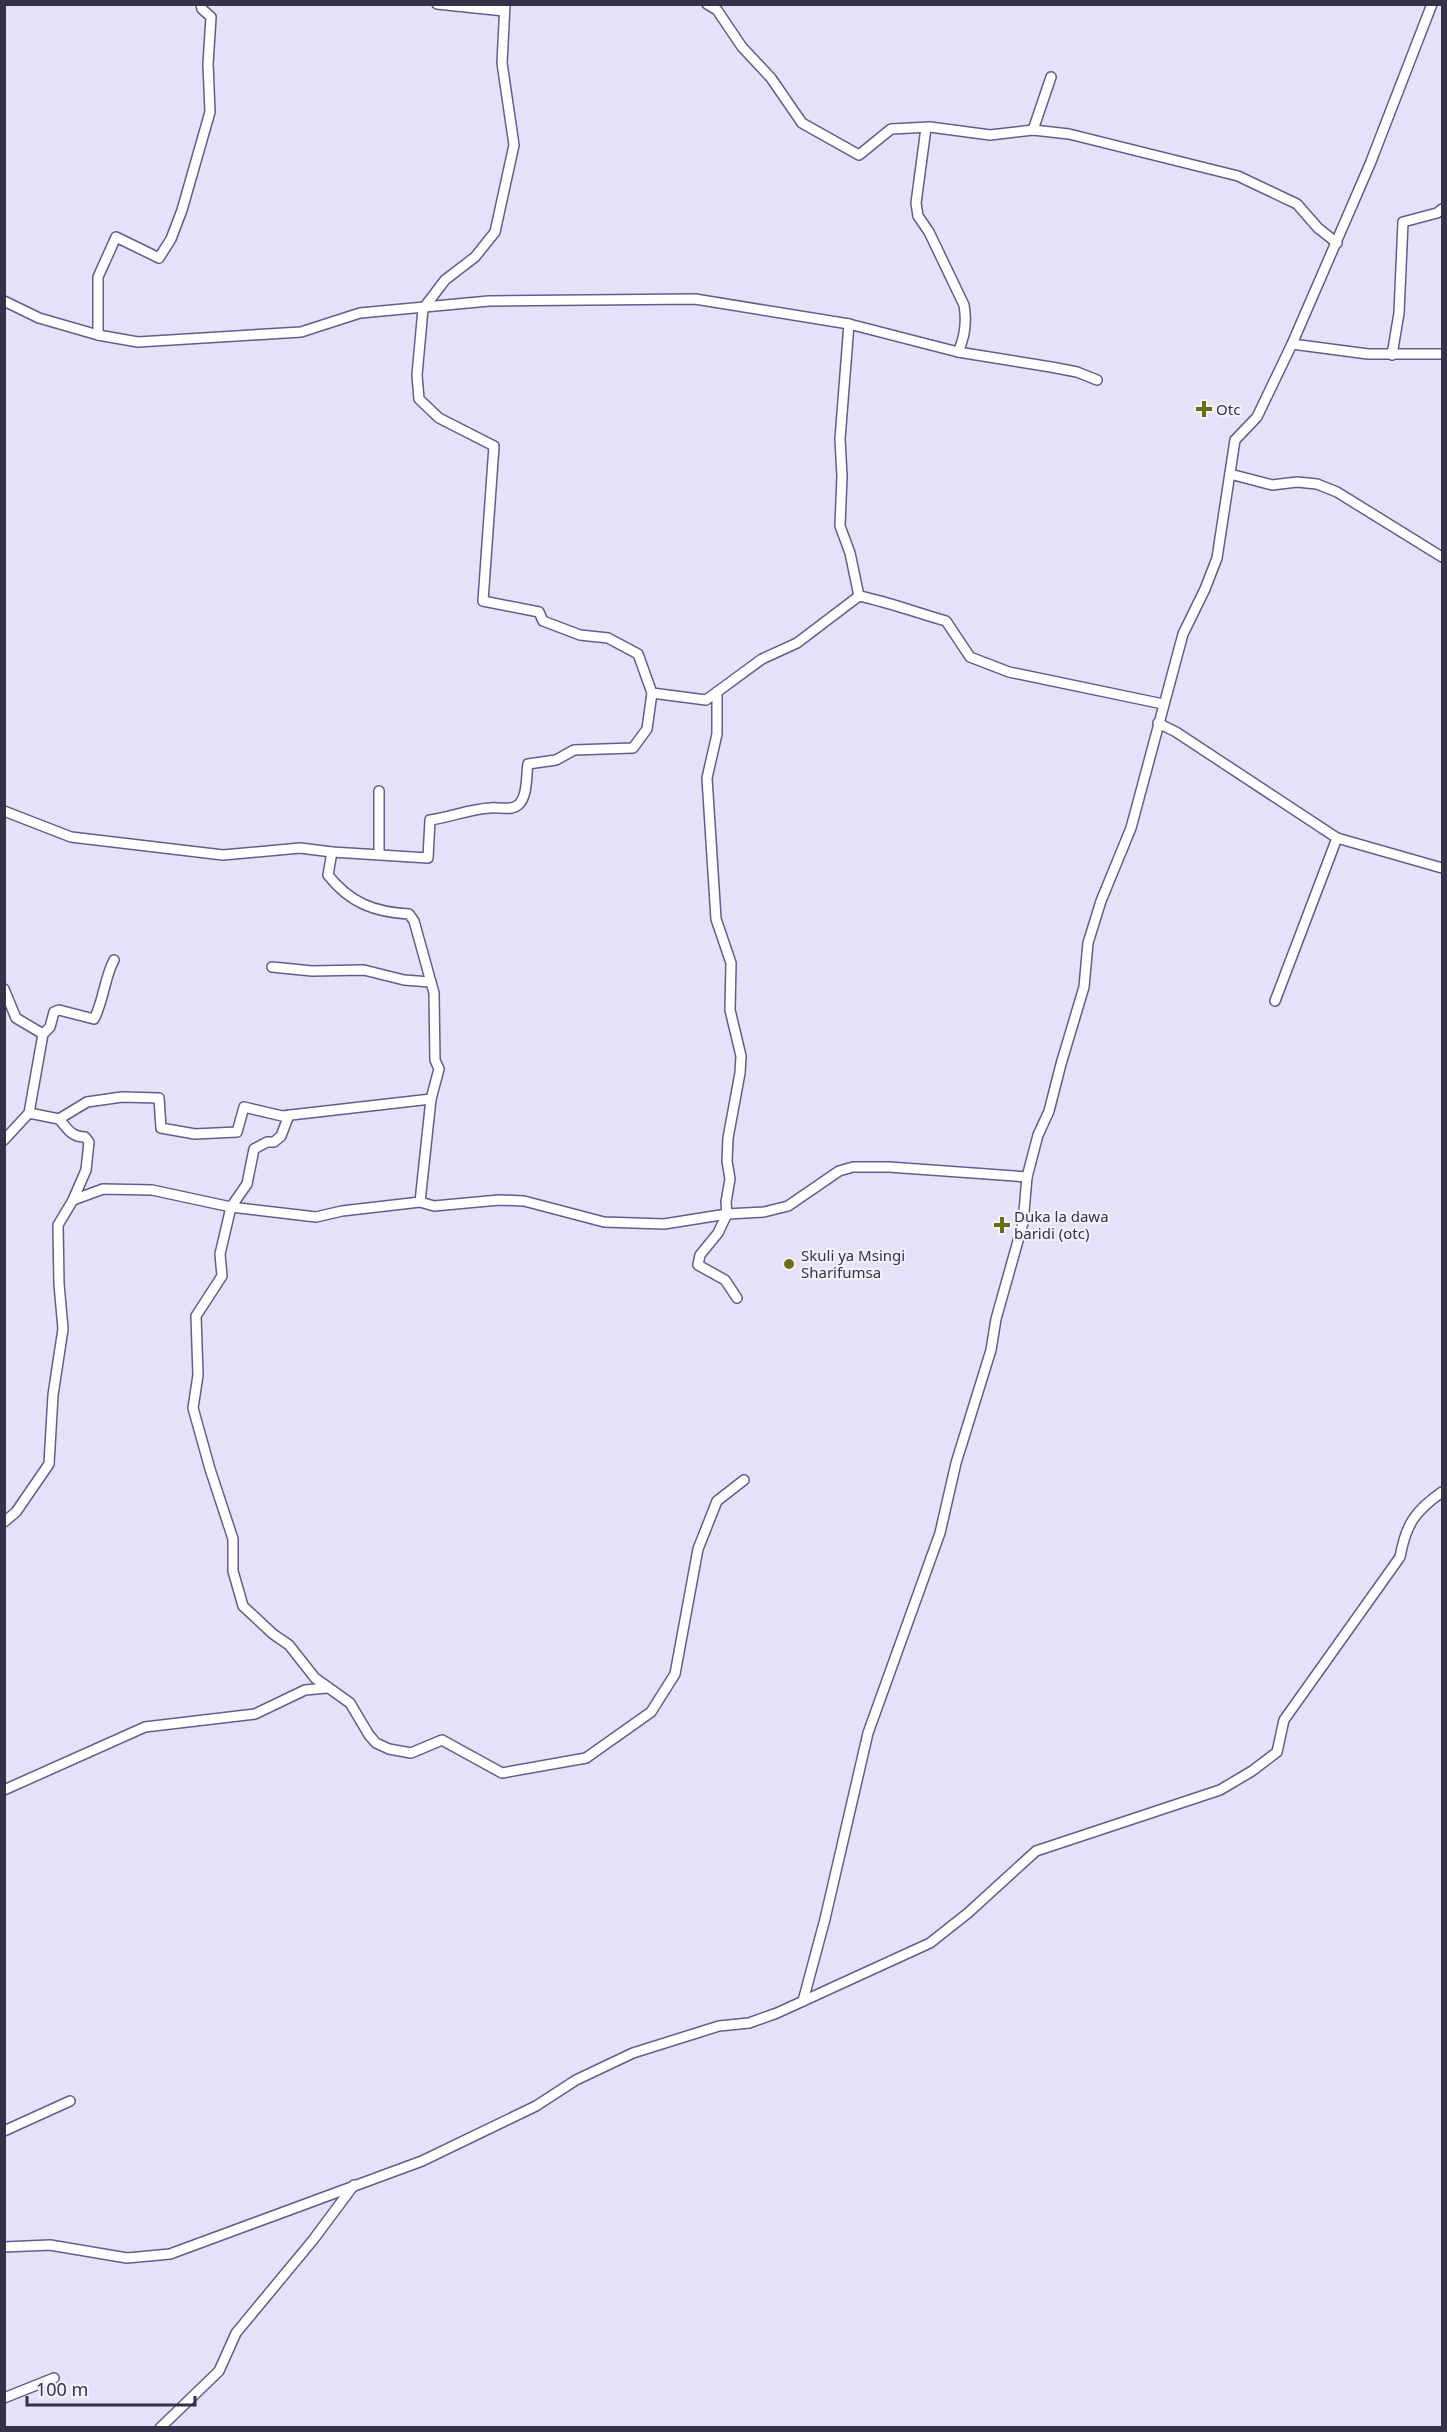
<svg xmlns="http://www.w3.org/2000/svg" width="1447" height="2432" font-family="'Noto Sans',sans-serif">
	<style>
		.lines { fill: none; stroke-linecap: round; stroke-linejoin: round }
		.street-casing { stroke: #665b90; stroke-width: 12 }
		.street { stroke: #fff; stroke-width: 9 }
		.poi-dot { fill: #6a6e12; stroke: #f1f0fc; stroke-width: 2 }
		.labels { text-anchor: middle; dominant-baseline: central; stroke-width: 4.5; stroke-linejoin: round; paint-order: stroke }
		.poi-label { font-size: 15px; fill: #353148; stroke: #f1f0fc; text-anchor: start }
	</style>
	<rect width="100%" height="100%" fill="#e4e1f9"/>
	<g class="lines">
		<defs>
			<g id="street">
				<path d="M437,4L504,11"/>
				<path d="M505,4L502,63L514,145L495,232L475,257L445,280L423,309L417,375L419,399L439,418L494,446L483,601L539,612L543,621L580,635L608,638L638,654L652,693L706,700L762,659L797,643L859,596"/>
				<path d="M707,4L717,10L742,47L771,78L802,123L859,155L891,129L930,127L990,135L1033,130L1069,134L1238,176L1297,204L1318,228L1337,243"/>
				<path d="M926,128L916,203L918,216L929,232L964,305C967,322 965,337 958,352"/>
				<path d="M1033,130L1051,77"/>
				<path d="M4,301L39,318L98,335L138,342L301,332L360,313L489,301L695,299L849,324L958,352L1051,367L1077,372L1097,380"/>
				<path d="M849,324L840,439L842,476L840,526L850,553L859,596"/>
				<path d="M98,335V277L116,237L159,258L171,239L182,210L210,112L208,64L211,17L202,9L201,4"/>
				<path d="M1292,344L1368,354H1442"/>
				<path d="M1392,355L1399,313L1403,222L1437,213L1442,209"/>
				<path d="M1230,474L1272,485L1297,482L1317,484L1337,492L1442,557"/>
				<path d="M859,596C889,602 917,613 946,621L970,657L1009,672L1163,704"/>
				<path d="M717,692V734L707,778L716,919L731,963L730,1010L741,1056L740,1073L728,1138L727,1161L730,1179L726,1202L727,1214L718,1233L700,1255L698,1265L725,1280L737,1298"/>
				<path d="M1158,723L1176,732L1337,838L1275,1001"/>
				<path d="M379,791V854"/>
				<path d="M4,811L71,837L223,855L300,848L332,852L428,858L430,820C451,817 470,809 490,808C500,807 511,811 518,805C528,797 526,775 528,764L556,760L574,750L633,748L647,729L652,693"/>
				<path d="M1337,838L1442,868"/>
				<path d="M272,967L312,971L364,970L404,980L430,982"/>
				<path d="M4,989L16,1018L43,1034"/>
				<path d="M29,1113L59,1119L87,1102L122,1097L159,1098L161,1128L195,1134L237,1132L244,1107L282,1116L431,1099L439,1069L435,1060L434,993L414,921L409,914C374,912 350,903 328,875L332,852"/>
				<path d="M289,1115L281,1136L274,1142H267L254,1149L247,1184L231,1207L220,1254L222,1276L196,1316L198,1375L193,1408L210,1469L233,1539V1571L243,1606L273,1634L289,1645L315,1678L350,1703L369,1735L376,1743L389,1749L411,1753L442,1740L502,1773L586,1758L651,1712L675,1674L698,1549L717,1501L744,1480"/>
				<path d="M59,1119C68,1129 71,1137 85,1137L89,1142L86,1170L73,1200"/>
				<path d="M4,1140L29,1113L43,1034L50,1027L54,1012L59,1010L94,1019C104,1000 104,979 114,960"/>
				<path d="M420,1202L434,1206L499,1200L524,1201L604,1222L664,1224L727,1214L764,1212L788,1206L839,1171L853,1167H889L1027,1177"/>
				<path d="M4,1522L16,1512L49,1464L53,1395L63,1329L59,1284L58,1225L73,1200L103,1189L152,1190L231,1207L316,1217L342,1211L420,1202L431,1099"/>
				<path d="M4,1790L145,1727L255,1714L305,1690L327,1688"/>
				<path d="M803,2001L825,1919L868,1733L940,1533L956,1463L991,1350L996,1319L1023,1223L1027,1177L1038,1135L1049,1111L1061,1064L1084,987L1088,943L1101,901L1131,828L1183,634L1205,589L1217,558L1235,440L1257,417L1292,344L1370,164L1432,4"/>
				<path d="M4,2131L70,2101"/>
				<path d="M4,2247L50,2245L127,2258L170,2254L422,2161L536,2106L576,2080L633,2053L719,2026L749,2023L777,2013L930,1943L968,1913L1036,1851L1220,1790L1252,1771L1277,1752L1284,1720L1400,1557C1406,1524 1415,1511 1442,1492"/>
				<path d="M4,2398L54,2378"/>
				<path d="M160,2428L219,2371L236,2333L313,2240L354,2185"/>
			</g>
		</defs>
		<!-- street casing -->
		<use href="#street" class="street-casing"/>
		<!-- street -->
		<use href="#street" class="street"/>
	</g>
	<!-- markers -->
	<g class="poi-dot">
		<path d="M1201 400h6v6h6v6h-6v6h-6v-6h-6v-6h6z"/>
		<path d="M999 1216h6v6h6v6h-6v6h-6v-6h-6v-6h6z"/>
		<circle cx="789" cy="1264" r="6"/>
	</g>
	<g class="labels">
		<!-- poi labels -->
		<g class="poi-label">
			<text x="1216" y="409">Otc</text>
			<text x="1014" y="1216">Duka la dawa<tspan x="1014" dy="17">baridi (otc)</tspan></text>
			<text x="801" y="1255">Skuli ya Msingi<tspan x="801" dy="17">Sharifumsa</tspan></text>
		</g>
	</g>
	<!-- border -->
	<rect width="1447" height="2432" fill="none" stroke="#353148" stroke-width="12"/>
	<!-- scale -->
	<path d="M27 2396v9h168v-9" fill="none" stroke="#353148" stroke-width="3"/>
	<text x="36" y="2396" font-size="18" fill="#353148" stroke="#f1f0fc" stroke-width="4.5" paint-order="stroke">100 m</text>
</svg>
